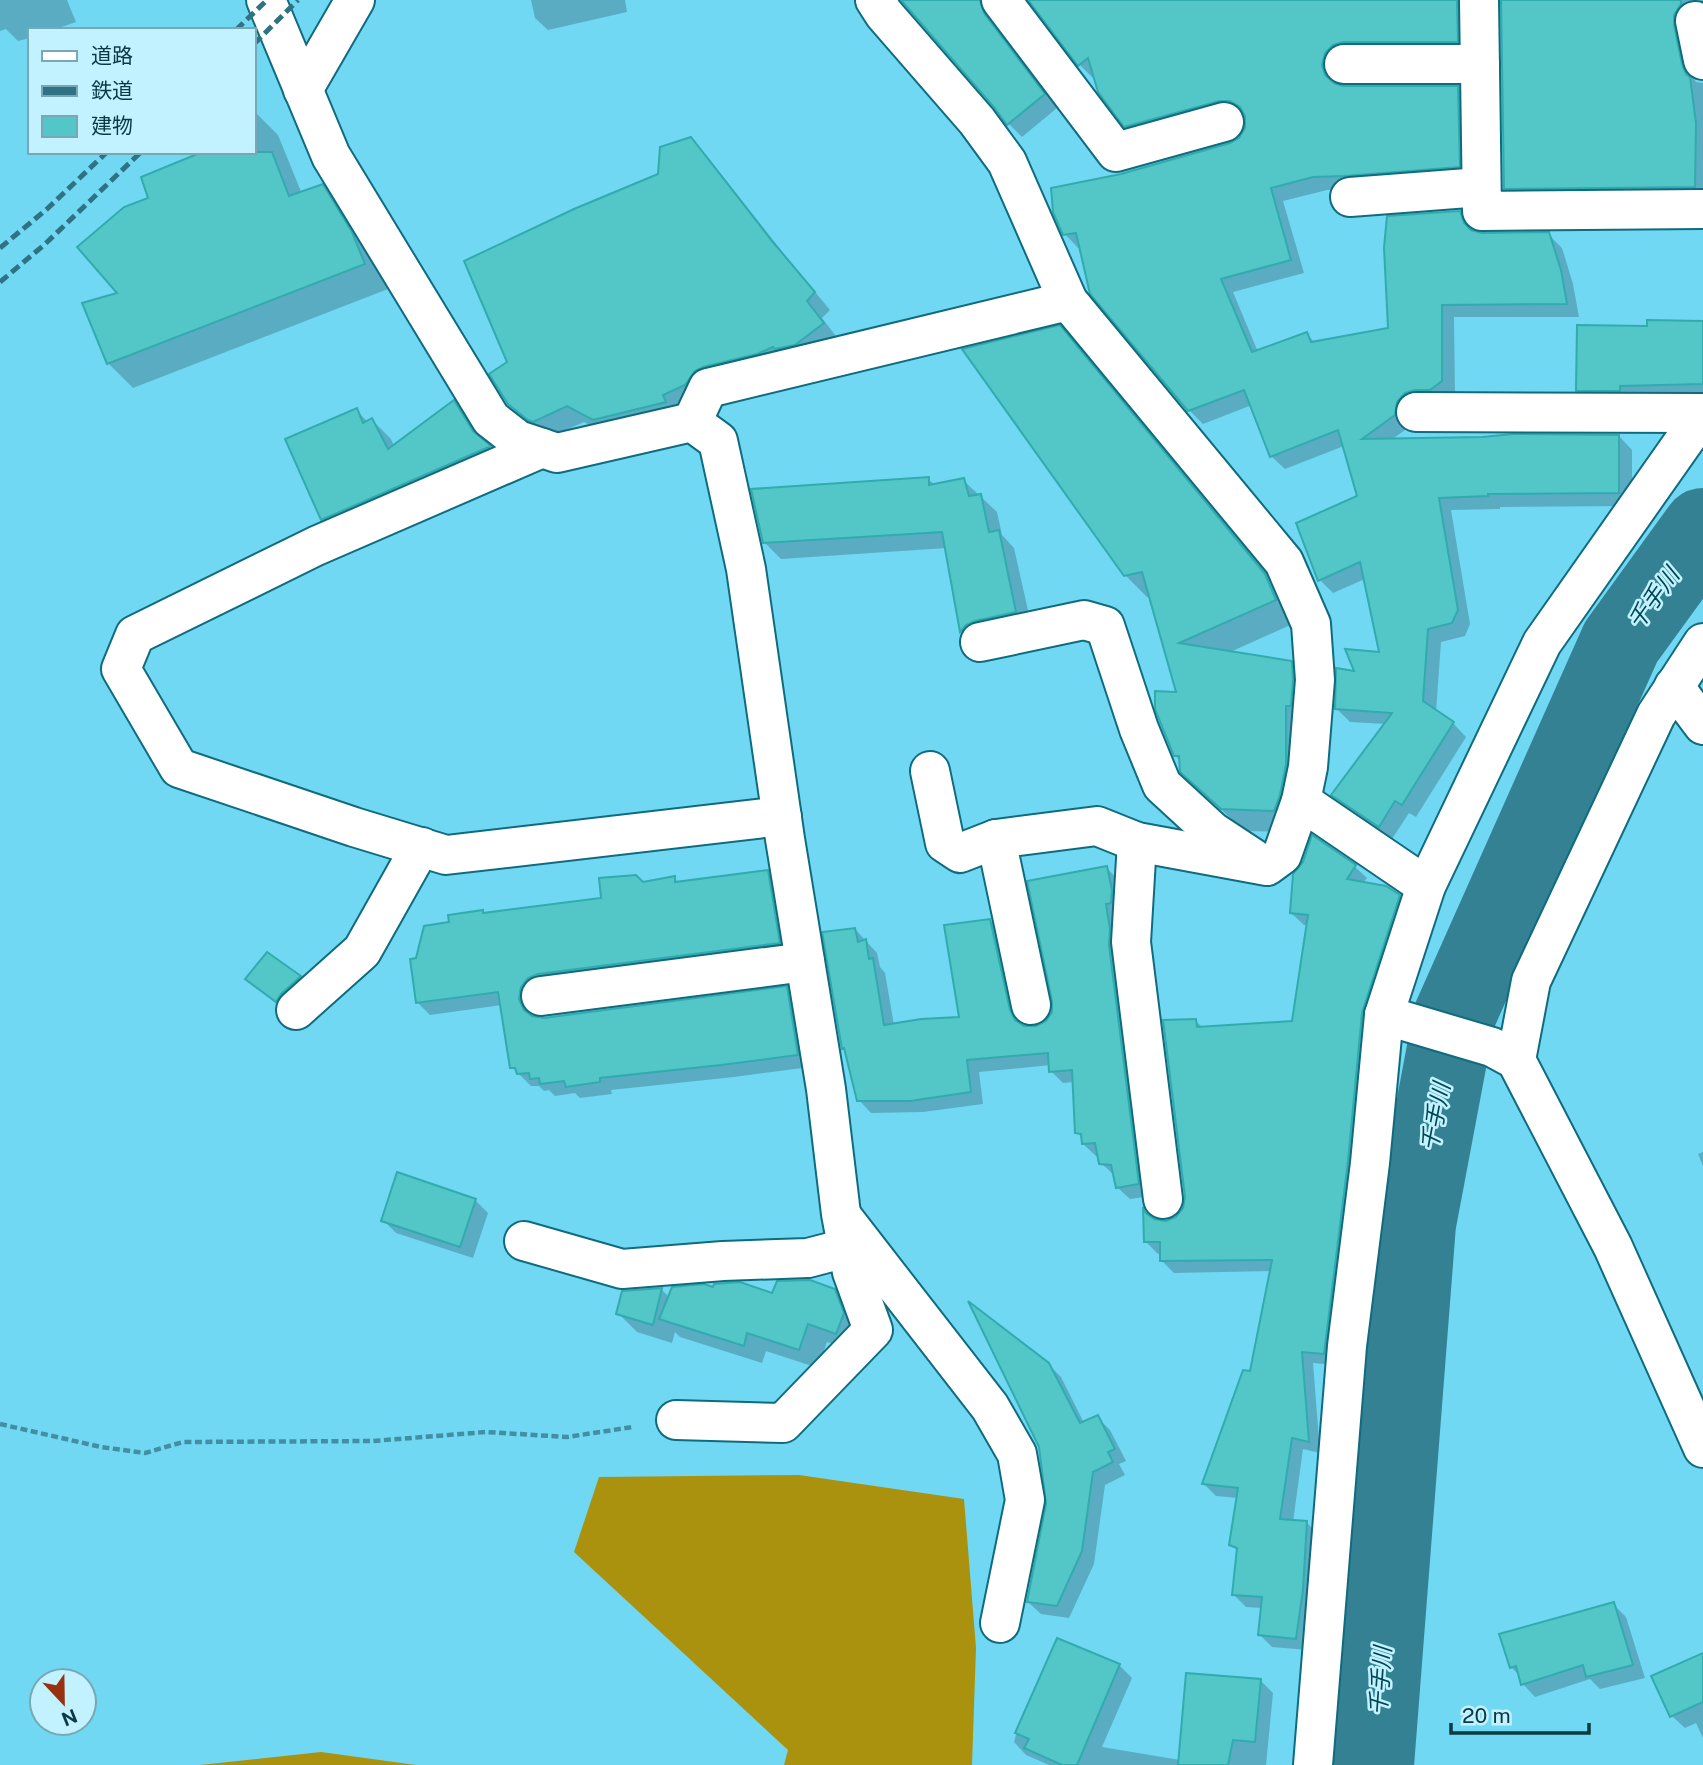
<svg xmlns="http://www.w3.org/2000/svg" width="1703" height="1765" font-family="'Public Sans','Noto Sans JP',sans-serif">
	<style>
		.forest { fill: #aa920f }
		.shadow { fill: #0003 }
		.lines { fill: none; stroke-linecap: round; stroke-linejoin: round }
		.river { stroke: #348194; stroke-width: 82 }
		.building { fill: #53c6c8; stroke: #31abad; stroke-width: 2 }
		.minor-casing { stroke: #106b7e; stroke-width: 42 }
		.path { stroke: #428fa3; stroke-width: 4.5; stroke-dasharray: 7 3.5; stroke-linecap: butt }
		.minor { stroke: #fff; stroke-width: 38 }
		.rail { stroke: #2f7283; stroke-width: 5; stroke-dasharray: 10 5; stroke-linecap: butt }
		.labels { text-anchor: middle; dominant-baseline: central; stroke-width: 5; stroke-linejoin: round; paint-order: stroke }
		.water-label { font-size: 23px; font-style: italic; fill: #004654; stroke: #c2f2ff }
	</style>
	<rect width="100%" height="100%" fill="#70d8f3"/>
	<!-- forest -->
	<g class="forest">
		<path d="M799,1475L964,1499L976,1648L972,1765H784L788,1750L574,1552L599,1477Z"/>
		<path d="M321,1752L416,1765H200Z"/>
	</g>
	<!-- shadow -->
	<g class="shadow">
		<path d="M0,0H67L76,22L53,30H30V38L18,41L6,29L0,31Z"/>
		<path d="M531,0H625L627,12L548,30L535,18Z"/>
		<path d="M903,0H998L992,18L996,28L1057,108L1022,137L1009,124L995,106Z"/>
		<path d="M1031,0H1476L1470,55L1335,79L1336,86L1343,88H1458L1471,101L1472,179L1359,189L1327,190L1283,201L1304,273L1233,292L1258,352L1307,334L1315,343L1390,329L1459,212L1473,226L1475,233L1481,235L1548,234L1562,248L1573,284L1579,317H1454L1455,395L1391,440L1619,436L1632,450V506L1500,507V509L1451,510L1470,624L1465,636L1441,642L1436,712L1453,723L1466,737L1416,817L1409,813L1392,839L1346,808L1333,795L1386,724L1350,722L1336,708L1356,673L1381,654L1365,579L1333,593L1320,580L1359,497L1344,446L1285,469L1271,456L1252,405L1203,424L1189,410L1081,247L1078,248L1065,234L1121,175L1231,144L1240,139L1247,129L1245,114H1232L1139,139L1126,126L1095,76L1093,78L1080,65Z"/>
		<path d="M1503,0H1703V13L1686,39L1694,79L1696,82L1703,83V200L1519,202L1505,188Z"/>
		<path d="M254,111L278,135L302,194L322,186L347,211L376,259L388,289L133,388L108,363L120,294L150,199L199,155L197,152H254Z"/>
		<path d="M691,139L707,156L788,259L830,310L822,318L839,340L701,401L610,436L584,422L550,437L547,436L526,420L509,403V362Z"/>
		<path d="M1703,323V397L1590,403L1578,390L1649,328Z"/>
		<path d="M1059,327L1082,350L1287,597L1297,622L1228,653L1291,663L1313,685L1296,832L1244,831L1205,794L1175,755L1178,694L1151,596L1147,597L1125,575Z"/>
		<path d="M454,403L473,421L488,446L508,466L342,538L323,519L356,410L368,422L372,420L391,439L394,446Z"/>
		<path d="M928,479L935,485L963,480L997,512L1002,535L1014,548L1032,628L977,646L961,631L947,548L781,559L764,542Z"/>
		<path d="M1354,866L1367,878L1363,883L1399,896L1411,909L1336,1365L1313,1363L1320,1453L1303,1449L1293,1522L1307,1523L1319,1535L1308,1650L1272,1647L1260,1635L1262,1608L1246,1607L1234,1595L1238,1551L1231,1544L1238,1498L1216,1496L1204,1484L1251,1374L1272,1271L1174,1273L1162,1261V1254H1158L1146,1242L1145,1211L1155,1221L1167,1222L1177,1218L1184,1209L1196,1021L1203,1028L1293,1023L1308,925H1304L1291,913Z"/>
		<path d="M1107,868L1119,881L1151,1196L1130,1199L1117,1187L1115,1176L1101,1163L1099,1156H1096L1083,1144V1139L1077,1132L1074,1082L1063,1083L1051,1071V1065L979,1072L983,1104L923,1112L871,1113L859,1100L846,1051L843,1048L855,929L877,953L880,967L885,973L894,1025L961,1019L990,920L1002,933L1022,1024L1023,1027L1037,1028L1047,1022L1053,1013Z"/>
		<path d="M767,872L780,885L792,955L533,1000L531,1013L533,1018L544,1019L786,988L799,1001L810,1067L734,1077L611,1090L612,1094L580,1098L575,1093L555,1096L549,1090L544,1091L539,1086H531L512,1067L502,1005L430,1015L417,1002L418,960L451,924L483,912L485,915L603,899L643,884L674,878L680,884Z"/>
		<path d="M268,954L306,983L282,1007L253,985Z"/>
		<path d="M1703,1152V1166L1698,1154Z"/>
		<path d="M475,1200L488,1213L473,1258L396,1233L383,1220Z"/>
		<path d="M662,1290L669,1297L773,1295L834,1290L853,1310L855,1352L827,1342L818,1368L766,1351L762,1363L680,1337L675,1332L672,1343L637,1332L618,1313L624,1292Z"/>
		<path d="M1048,1364L1061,1377L1084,1423L1097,1417L1110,1430L1126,1461L1119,1464L1125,1475L1105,1485L1094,1564L1069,1618L1041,1614L1028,1602L1048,1504Z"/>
		<path d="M1613,1604L1626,1617L1645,1678L1600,1689L1590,1679L1535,1697L1523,1684L1520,1676L1511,1667Z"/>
		<path d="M1703,1654V1738L1696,1723L1685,1728L1672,1716Z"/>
		<path d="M1119,1665L1132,1678L1102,1747L1180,1760L1260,1680L1273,1693L1266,1765H1049L1026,1755L1014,1742L1017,1731Z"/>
	</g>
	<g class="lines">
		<!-- river -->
		<path class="river" d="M1373,1765L1415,1224L1454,1017L1621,642L1703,529"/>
	</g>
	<!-- building -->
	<g class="building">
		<path d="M901,0H980L984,13L1045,94L1007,125L994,107Z"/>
		<path d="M1028,0H1457L1458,42H1343L1333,45L1325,53L1322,65L1325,75L1334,83L1343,86H1458L1460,167L1344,176L1313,177L1271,188L1291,260L1221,279L1252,352L1307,332L1311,342L1388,328L1384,248L1387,216L1460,211L1464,223L1471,230L1482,233L1549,232L1561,270L1567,304L1442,305V381L1430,390H1415L1405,393L1397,402L1395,415L1362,439L1482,437L1513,434L1619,435V493L1488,494V496L1439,498L1458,610L1452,623L1428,629L1423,701L1454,722L1402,805L1395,801L1379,827L1331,795L1392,713L1335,709L1336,668L1354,671L1345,649L1379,652L1360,562L1318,581L1296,523L1357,496L1338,430L1270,457L1244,390L1188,411L1090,294L1076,233L1063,235L1053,212L1051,188L1121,174L1230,143L1239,138L1245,128V116L1240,107L1230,101H1219L1124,127L1098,92L1088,58L1078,66Z"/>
		<path d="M1501,0H1681V4L1674,15V25L1682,64L1686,74L1690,77L1696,123L1695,187L1504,189Z"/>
		<path d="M691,137L772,241L815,292L807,301L824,323L795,345L775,349L773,347L757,354L703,367L695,371L685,385L663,395L666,402L593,420L567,406L533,422L528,420L508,404L489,374L507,362L464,261L574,209L658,174L660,147Z"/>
		<path d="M202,152H272L289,196L323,184L352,232L365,264L107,364L82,303L117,293L77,247L124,207L148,198L141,177Z"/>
		<path d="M1647,320L1703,321V384L1620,386V391H1576L1577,325L1647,326Z"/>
		<path d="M1060,325L1265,574L1276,600L1179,643L1292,661L1293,680L1291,706H1286V764L1280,795L1274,811L1221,809L1180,772L1179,756H1174L1155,709V691L1176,692L1142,572L1124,576L962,349Z"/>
		<path d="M454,400L473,431L491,446L321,520L285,439L357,408L363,423L372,418L388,449Z"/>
		<path d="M929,477V485L964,478L969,496L981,494L989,532L999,530L1016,612L975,621L966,625L960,632L942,532L763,543L751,489Z"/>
		<path d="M1312,835L1356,865L1347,879L1386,886L1400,895L1362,1013L1348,1161L1324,1354L1302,1352L1309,1442L1292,1438L1280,1519L1307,1521L1303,1590L1296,1639L1258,1635L1262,1597L1232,1595L1237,1548L1229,1545L1238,1488L1202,1484L1243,1370L1250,1371L1272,1260L1160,1261V1242H1144L1143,1207L1146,1213L1154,1219L1166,1221L1176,1217L1183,1208L1185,1197L1163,1020L1196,1019L1197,1027L1292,1021L1308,915L1290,913L1293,874L1303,862Z"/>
		<path d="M1107,866L1112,890L1111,903L1106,904L1110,929L1109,945L1139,1184L1116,1188L1111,1165L1099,1164L1095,1143L1082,1144L1081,1134L1075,1133L1072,1070L1049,1072L1048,1053L967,1060L971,1092L910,1101H857L844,1048L842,1049L822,932L855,928L858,942L866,939L869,959L873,958L884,1025L921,1019L959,1017L944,925L990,919L1010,1010L1015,1020L1024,1026H1036L1046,1021L1052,1012V1001L1027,881Z"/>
		<path d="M768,870L780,943L538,974L528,978L521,987L519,999L524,1010L532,1016L544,1018L787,986L798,1055L721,1065L600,1078V1082L566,1087L564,1081L540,1084L539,1078L530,1079L529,1073L517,1074L515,1068H510L498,992L416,1003L410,959L416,958L424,926L449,922L448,915L483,910V913L601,898L599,878L636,875L643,882L675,876V882Z"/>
		<path d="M267,952L301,976L281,994L276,1002L245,979Z"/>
		<path d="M397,1172L476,1199L460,1247L381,1221Z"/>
		<path d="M810,1280L835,1289L844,1313L836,1334L808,1324L799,1350L747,1333L744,1346L659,1319L672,1287L704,1284L713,1287L714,1284L740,1282L772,1293L777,1281Z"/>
		<path d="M662,1288L653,1325L616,1314L622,1291Z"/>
		<path d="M968,1301L1049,1363L1080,1423L1098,1415L1115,1449L1108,1452L1113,1462L1093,1472L1082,1551L1057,1606L1027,1602L1046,1504L1039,1447Z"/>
		<path d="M1614,1602L1633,1665L1586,1677L1583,1665L1521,1685L1516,1666L1510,1668L1499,1634Z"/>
		<path d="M1057,1638L1120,1664L1077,1765H1062L1024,1748L1029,1739L1015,1733Z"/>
		<path d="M1703,1653V1702L1670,1717L1651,1676Z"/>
		<path d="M1186,1673L1261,1679L1255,1742L1233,1740L1228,1765H1178Z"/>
	</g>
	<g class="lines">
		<defs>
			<g id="minor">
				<path d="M266,0L331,156L491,419L518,440L557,453L692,422L718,441L746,569L785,839L826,1089L841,1214L852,1272L873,1330L783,1423L676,1420"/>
				<path d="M875,0L884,14L977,121L1007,162L1068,301L1284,562L1311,624L1315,680L1308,767L1301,801"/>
				<path d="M1001,0L1116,152L1224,122"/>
				<path d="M1479,0L1482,211L1703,209"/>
				<path d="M1695,21L1703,60"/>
				<path d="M1344,64H1480"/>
				<path d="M303,90L355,0"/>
				<path d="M1350,197L1481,187"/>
				<path d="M1416,412L1703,413"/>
				<path d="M692,422L708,388L1068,301"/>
				<path d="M542,448L316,546L135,635L121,669L179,768L354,827L446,855L764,818L782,817"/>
				<path d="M980,642L1084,620L1105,626L1139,729L1162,785L1212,831L1253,858"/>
				<path d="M1674,686L1703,725"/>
				<path d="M930,771L945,843L960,853L996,839"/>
				<path d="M1137,842L1131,942L1163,1199"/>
				<path d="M541,996L805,962"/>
				<path d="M1031,1005L996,839L1097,826L1137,842L1267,866L1282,855L1301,801L1426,886"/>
				<path d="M296,1010L362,951L416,855L422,847"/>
				<path d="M1384,1015L1492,1047L1516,1060L1613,1247L1703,1448"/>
				<path d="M1516,1060L1531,981L1656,715L1703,643"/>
				<path d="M844,1219L990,1407L1017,1454L1025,1500L1000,1623"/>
				<path d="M524,1241L622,1269L723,1261L808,1258L835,1251L848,1252"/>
				<path d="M1313,1765L1347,1346L1370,1163L1384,1015L1426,886L1542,643L1703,414"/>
			</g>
		</defs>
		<!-- minor casing -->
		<use href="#minor" class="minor-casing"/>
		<!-- path -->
		<path class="path" d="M0,1424L101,1447L145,1453L183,1442L373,1441L486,1432L567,1437L633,1427"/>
		<!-- minor -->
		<use href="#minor" class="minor"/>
		<!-- rail -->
		<g class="rail">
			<path d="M236,30L267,0"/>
			<path d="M254,44L298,0"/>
			<path d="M0,248L47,209L107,152"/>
			<path d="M0,282L44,245L141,152"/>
		</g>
	</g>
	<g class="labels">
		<!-- water labels -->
		<g class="water-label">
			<text transform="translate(1653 598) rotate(-54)">千手川</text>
			<text transform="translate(1435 1117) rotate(-79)">千手川</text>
			<text transform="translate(1380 1681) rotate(-86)">千手川</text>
		</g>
	</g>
	<!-- legend -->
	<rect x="28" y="28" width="228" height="126" fill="#c2f2ff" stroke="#79a8b5" stroke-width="2"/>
	<rect x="42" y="51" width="35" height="10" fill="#ffffff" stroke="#79a8b5" stroke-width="2"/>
	<text x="91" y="63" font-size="21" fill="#0b3a45">道路</text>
	<rect x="42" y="86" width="35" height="10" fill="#2f7283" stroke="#79a8b5" stroke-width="2"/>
	<text x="91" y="98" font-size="21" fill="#0b3a45">鉄道</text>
	<rect x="42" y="116" width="35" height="21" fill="#53c6c8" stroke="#79a8b5" stroke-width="2"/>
	<text x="91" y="133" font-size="21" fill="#0b3a45">建物</text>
	<!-- north arrow -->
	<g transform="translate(63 1702) rotate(158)"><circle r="33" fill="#c2f2ff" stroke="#79a8b5" stroke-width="2"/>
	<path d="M0-5L12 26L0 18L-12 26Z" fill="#983110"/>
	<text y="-10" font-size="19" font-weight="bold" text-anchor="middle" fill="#0b3a45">N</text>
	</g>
	<!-- scale -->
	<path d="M1451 1723v10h138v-10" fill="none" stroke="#0b3a45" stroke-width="3.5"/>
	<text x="1462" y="1723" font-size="21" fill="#0b3a45" stroke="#c2f2ff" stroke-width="5" paint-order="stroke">20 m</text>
</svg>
